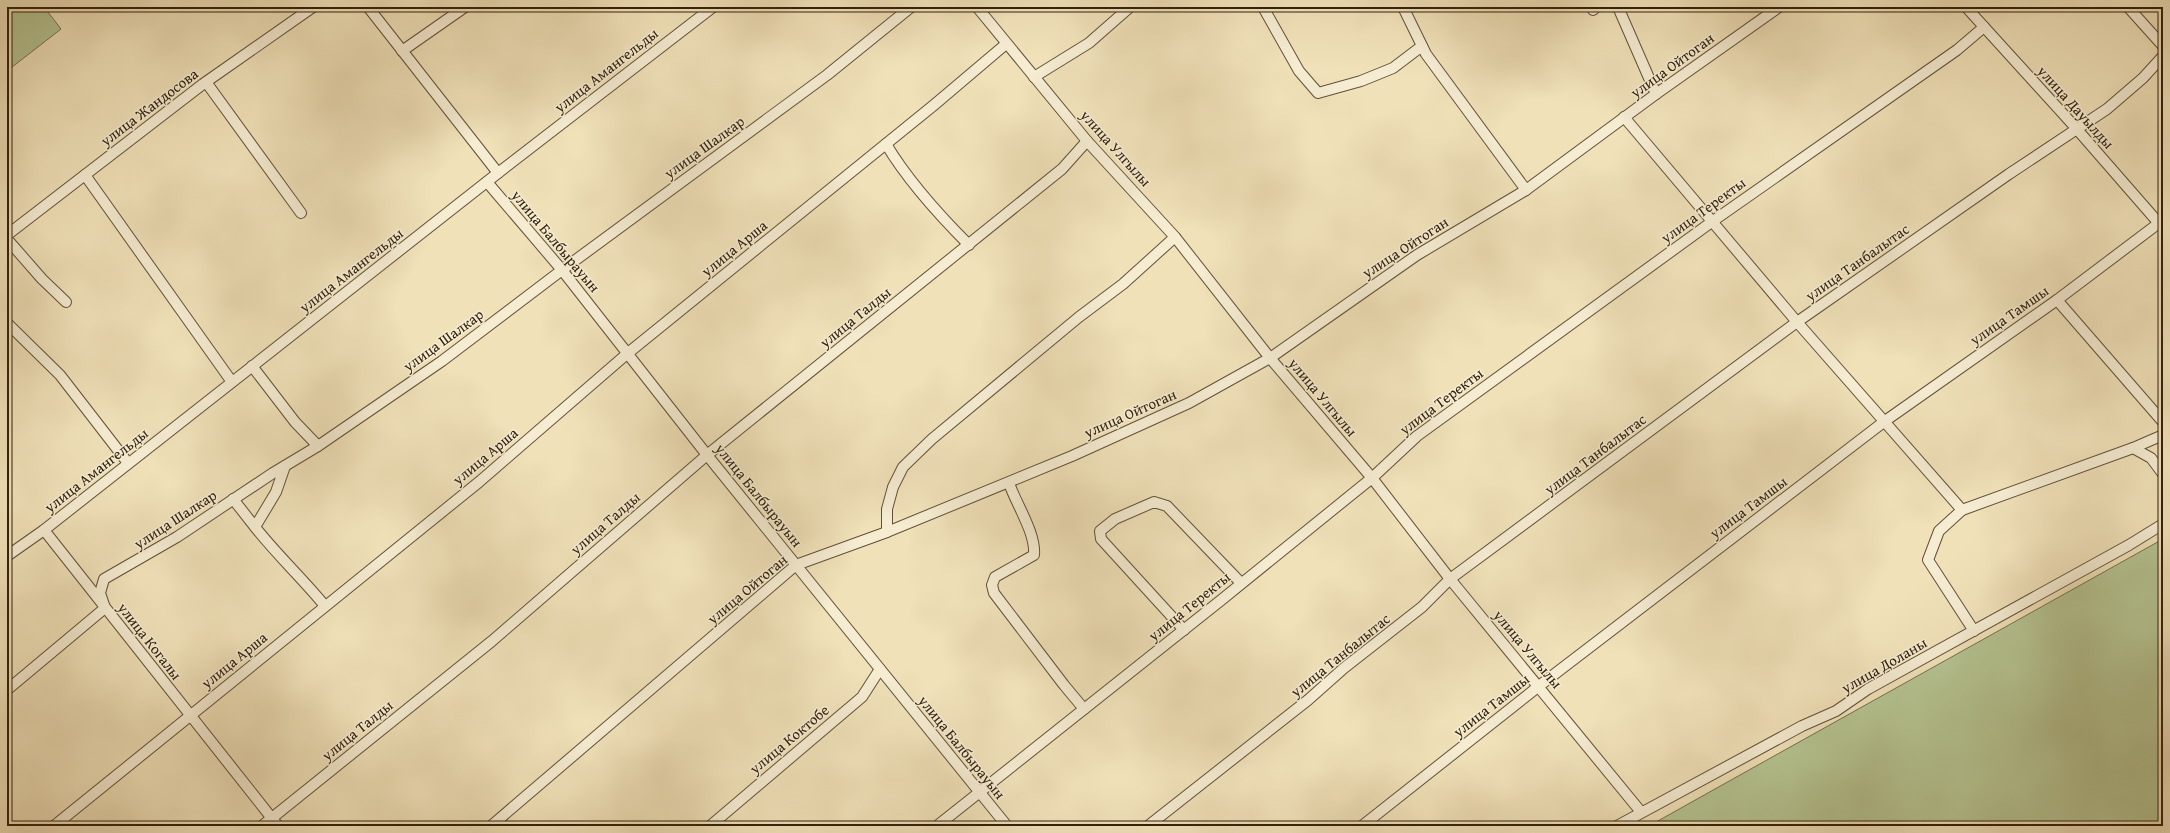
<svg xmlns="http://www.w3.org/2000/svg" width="2170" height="833" font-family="'Gentium Book Plus',serif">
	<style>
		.green { fill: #b5c492; stroke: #74724f }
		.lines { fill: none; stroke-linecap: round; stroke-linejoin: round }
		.minor-casing { stroke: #625137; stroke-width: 12 }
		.minor { stroke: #f5ecd2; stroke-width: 10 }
		.labels { text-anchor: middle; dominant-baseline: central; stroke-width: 3; stroke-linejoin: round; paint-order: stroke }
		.street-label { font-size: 15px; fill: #32210c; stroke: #f5ecd2 }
	</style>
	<rect width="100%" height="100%" fill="#f0e1b9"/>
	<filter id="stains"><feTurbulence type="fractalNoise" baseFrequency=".005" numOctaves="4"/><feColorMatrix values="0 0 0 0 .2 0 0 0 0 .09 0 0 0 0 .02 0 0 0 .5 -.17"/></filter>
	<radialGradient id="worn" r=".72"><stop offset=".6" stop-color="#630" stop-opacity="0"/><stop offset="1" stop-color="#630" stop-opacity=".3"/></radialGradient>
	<!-- green -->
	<g class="green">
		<path d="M7,7H44L61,29L7,71Z"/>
		<path d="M2163,539V826H1649L1706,794Z"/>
	</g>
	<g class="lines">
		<defs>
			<g id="minor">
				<path d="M368,7L498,173"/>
				<path d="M977,7L1087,141L1175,237L1270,358L1372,478L1450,579L1641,812"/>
				<path d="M1263,7L1299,71L1318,93L1361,81L1393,68L1422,46"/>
				<path d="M1403,7L1426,54L1526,190"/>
				<path d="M1618,7L1656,94"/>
				<path d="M1966,7L2075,127L2163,228"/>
				<path d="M2128,7L2163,46"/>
				<path d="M1593,10L1596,7"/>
				<path d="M402,51L465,7"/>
				<path d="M1034,77L1089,43L1130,7"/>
				<path d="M206,82L301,213"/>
				<path d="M1624,117L1797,322L1962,510L1939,531L1928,560L1974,631"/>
				<path d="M886,144C908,181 938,214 969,245"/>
				<path d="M85,175L232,382"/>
				<path d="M487,182L562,270L707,455L1007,826"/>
				<path d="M7,235L203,84L313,7"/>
				<path d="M7,239L42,279L66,302"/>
				<path d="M2057,300L2163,422"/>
				<path d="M7,323L60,375L128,463"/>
				<path d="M252,366L295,422L318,446"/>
				<path d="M2133,448L2151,458L2163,474"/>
				<path d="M285,466L276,492L255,527C277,555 303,579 325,606"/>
				<path d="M1009,483C1016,504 1036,533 1034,555L995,577L992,585L994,593L1064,685L1084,709"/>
				<path d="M233,499L255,527"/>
				<path d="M1962,510L2133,448L2163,435"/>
				<path d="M44,530L278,826"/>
				<path d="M887,532V509L893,487L903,467L932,439L1079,317L1123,284L1175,237"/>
				<path d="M7,556L44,530L498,173L713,7"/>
				<path d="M1184,630L1101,539L1100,531L1115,519L1154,502L1167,506L1241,583"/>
				<path d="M7,690L105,608L100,593L104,579L177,537L273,473L318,446L442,361L562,270L827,75L911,7"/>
				<path d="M54,826L479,482L628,353L934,105L1006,44"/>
				<path d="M262,826L492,641L707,455L1062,169L1087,141"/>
				<path d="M491,826L796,565L887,532L1072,456L1189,403L1270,358L1417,255L1526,190L1656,94L1779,7"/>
				<path d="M710,826L862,697L880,669"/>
				<path d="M937,826L1220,601L1372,478L1417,436L1713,221L1957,50L1984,27"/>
				<path d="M1148,826L1308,700L1344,668L1422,607L1450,579L1797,322L2009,174L2107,109L2143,78L2163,56"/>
				<path d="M1362,826L1539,686L1885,421L2057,300L2159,223"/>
				<path d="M1617,826L1802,726L1836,711L1868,689L2129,545L2163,524"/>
			</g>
		</defs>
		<!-- minor casing -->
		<use href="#minor" class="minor-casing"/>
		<!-- minor -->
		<use href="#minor" class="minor"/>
	</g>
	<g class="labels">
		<!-- street labels -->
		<g class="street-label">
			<text transform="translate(1672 65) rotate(-36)">улица Ойтоган</text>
			<text transform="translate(606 70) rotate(-38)">улица Амангельды</text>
			<text transform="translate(149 107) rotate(-37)">улица Жандосова</text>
			<text transform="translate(2076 107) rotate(48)">улица Дауылды</text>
			<text transform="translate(704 147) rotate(-36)">улица Шалкар</text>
			<text transform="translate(1116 148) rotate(48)">улица Улгылы</text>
			<text transform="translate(1703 210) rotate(-36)">улица Теректы</text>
			<text transform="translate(556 241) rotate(50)">улица Балбырауын</text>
			<text transform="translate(1405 247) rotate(-33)">улица Ойтоган</text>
			<text transform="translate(734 248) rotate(-39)">улица Арша</text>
			<text transform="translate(1857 262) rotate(-35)">улица Танбалытас</text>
			<text transform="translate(351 270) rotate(-38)">улица Амангельды</text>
			<text transform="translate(2009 315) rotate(-35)">улица Тамшы</text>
			<text transform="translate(855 317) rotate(-39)">улица Талды</text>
			<text transform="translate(443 340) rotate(-36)">улица Шалкар</text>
			<text transform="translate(1323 397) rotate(50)">улица Улгылы</text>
			<text transform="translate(1441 401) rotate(-37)">улица Теректы</text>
			<text transform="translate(1130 413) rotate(-24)">улица Ойтоган</text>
			<text transform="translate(1595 454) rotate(-37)">улица Танбалытас</text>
			<text transform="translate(485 456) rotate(-40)">улица Арша</text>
			<text transform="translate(96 470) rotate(-38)">улица Амангельды</text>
			<text transform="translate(759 495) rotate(51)">улица Балбырауын</text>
			<text transform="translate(1748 507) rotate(-37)">улица Тамшы</text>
			<text transform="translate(175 519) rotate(-33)">улица Шалкар</text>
			<text transform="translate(605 523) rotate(-41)">улица Талды</text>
			<text transform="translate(747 589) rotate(-40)">улица Ойтоган</text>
			<text transform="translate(1189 606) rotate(-39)">улица Теректы</text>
			<text transform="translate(150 641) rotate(52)">улица Когалы</text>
			<text transform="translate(1528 649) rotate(50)">улица Улгылы</text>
			<text transform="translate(1340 655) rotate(-39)">улица Танбалытас</text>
			<text transform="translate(234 660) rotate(-39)">улица Арша</text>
			<text transform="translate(1884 665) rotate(-30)">улица Доланы</text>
			<text transform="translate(1491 705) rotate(-38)">улица Тамшы</text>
			<text transform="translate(357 730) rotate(-39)">улица Талды</text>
			<text transform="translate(789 739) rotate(-40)">улица Коктобе</text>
			<text transform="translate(962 747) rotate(51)">улица Балбырауын</text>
		</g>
	</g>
	<!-- margin -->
	<rect width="2170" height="833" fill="none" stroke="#f0e1b9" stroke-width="24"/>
	<rect x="8" y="8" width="2154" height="817" fill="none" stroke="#32210c" stroke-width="2"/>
	<rect x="12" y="12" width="2146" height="809" fill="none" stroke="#32210c"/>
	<rect width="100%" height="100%" filter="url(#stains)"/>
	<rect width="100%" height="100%" fill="url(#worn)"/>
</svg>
